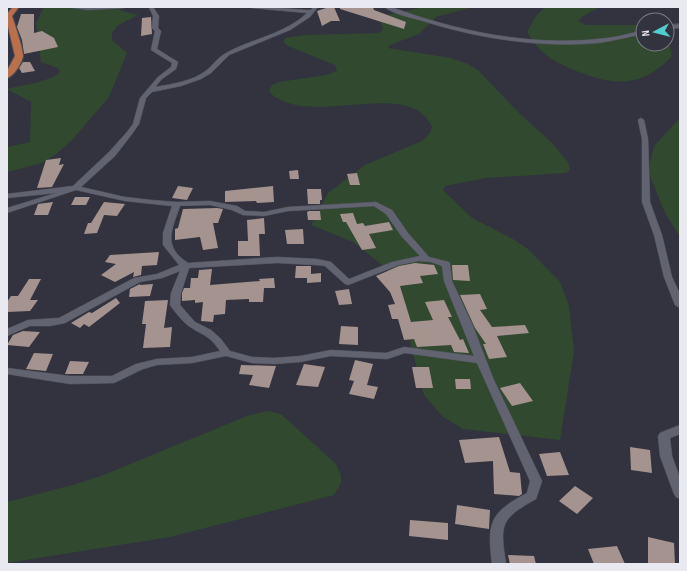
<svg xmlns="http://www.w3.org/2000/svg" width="687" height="571" font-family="'Sofia Sans Condensed',sans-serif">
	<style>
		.green { fill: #30492f }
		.building { fill: #a5938f }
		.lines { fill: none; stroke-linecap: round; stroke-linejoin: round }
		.minor-casing { stroke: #50515b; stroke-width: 1 }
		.primary-casing { stroke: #50515b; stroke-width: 2 }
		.minor { fill: #616371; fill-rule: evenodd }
		.primary { fill: #b9704b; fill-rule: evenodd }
	</style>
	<rect width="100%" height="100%" fill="#32333f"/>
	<!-- green -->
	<g class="green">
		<path d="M44,7H116L122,11L138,15L117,26L112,33V40L127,53L109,97L73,139L56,154L42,163L7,172V147L30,142L31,102L7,89C22,85 50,82 60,72L58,68L41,62L36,23Z"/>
		<path d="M424,7H473L436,17L419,34L390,45L388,48L451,58L468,64L478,70L518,112L552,143L568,162L570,170L566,173L486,178L445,186L443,190L472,218L513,239L528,249L560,282L569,306L574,351L560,440L463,429L443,417L424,395L411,346L402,290L387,269L353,242L311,225L328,193L365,165L422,141L430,133L432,127C412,80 326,121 283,101C277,98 271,96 269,90L272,85L279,82L326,75L337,71L335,65L288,46L284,43L285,38L305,35L378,33L383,30L380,21L386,15Z"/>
		<path d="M545,7H600L583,16L578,21L586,25H643V44H667V34L672,56C641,89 613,86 574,70C551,60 540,54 527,32L536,16Z"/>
		<path d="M680,118V237L665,213L648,171L654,146Z"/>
		<path d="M267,411L281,414L336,464L341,475V483L334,495L170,537L7,563V502L76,484L101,476L247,416Z"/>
	</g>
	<!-- building -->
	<g class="building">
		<path d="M329,7H334L340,21H331L322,26L317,11Z"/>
		<path d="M340,7H373L374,10L406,22L404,29L340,9Z"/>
		<path d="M21,14H34V33L42,31L54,38L58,47L24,54L22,40L17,27Z"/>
		<path d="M151,17L152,34L141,36L142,18Z"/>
		<path d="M23,62H30L35,71L22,73L19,68Z"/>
		<path d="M61,158L59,165L64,164L52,187L37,188L46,160Z"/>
		<path d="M298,170L299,179H290L289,171Z"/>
		<path d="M357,173L360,185H350L347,174Z"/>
		<path d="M178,186L193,188L187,200L172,198Z"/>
		<path d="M273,186L274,202L257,203L256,201L225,202V191Z"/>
		<path d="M307,189H321L322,200H320V204H308Z"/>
		<path d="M75,197H90L86,205H71Z"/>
		<path d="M53,202L48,215H34L38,204Z"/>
		<path d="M104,202L125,204L117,216L104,215L97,233L84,234L88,223H91Z"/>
		<path d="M217,208L223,209L218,223H213L218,248L203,250L200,237L175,240V229L178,228L183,209Z"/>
		<path d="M309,211H320L321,220H308L307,212Z"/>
		<path d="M353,213L357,224L363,223L365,226L389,222L393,230L369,234L376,248L362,250L346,222H343L340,214Z"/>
		<path d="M264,218L265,234H259L260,256H238V241H248L247,220Z"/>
		<path d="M303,229L304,244H287L285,230Z"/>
		<path d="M159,252L157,265L142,266L141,275L133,277L134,272L115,282L101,275L116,264L105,262L110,255Z"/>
		<path d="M415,263L434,265L438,274L420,276L423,283L400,286L411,322L433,320L425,302L444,300L452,317H448L460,340L463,339L469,353L454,352L451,345L417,347L414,339L404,340L398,319H392L388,305L395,304L390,292L376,276L399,266Z"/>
		<path d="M452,265H468L470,281L453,280Z"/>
		<path d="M296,266H311V274L321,273V282L307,283V278H295Z"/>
		<path d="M212,269L210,285L260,281L259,279L274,278L275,288H264L263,302H249V299L226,300L225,314L214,315L213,322L201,321L203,302L195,303V300L182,301V293L184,288H190L191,278H198L199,270Z"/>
		<path d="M29,279H41L30,300H38L30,311L7,312V302L11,296H18Z"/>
		<path d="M140,284V285L153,284L150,296L129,297L130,289Z"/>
		<path d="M349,289L352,304L339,305L335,291Z"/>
		<path d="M480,294L487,309L480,310L492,327L525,325L529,333L497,336L507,357L489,359L483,344H486L475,328L460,295Z"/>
		<path d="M116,298L120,303L89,327L84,324L80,328L71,323L89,312L92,313Z"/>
		<path d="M168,300L164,328L172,327L170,347L143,348L146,324H142L145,301Z"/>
		<path d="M341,326L358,327V345L339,344Z"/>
		<path d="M23,331L40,332L29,347L7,345L13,335Z"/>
		<path d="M34,353L53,354L46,371L26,369Z"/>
		<path d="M355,360L373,364L367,385L378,387L374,399L349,394L354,381L349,380Z"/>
		<path d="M70,361L89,362L83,374H65Z"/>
		<path d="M304,364L325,367L318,387L296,385Z"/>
		<path d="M241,365L276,366L269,388L249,385L253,375L239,374Z"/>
		<path d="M412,367H429L433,388H416Z"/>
		<path d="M455,379H470L471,389H456Z"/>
		<path d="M520,383L533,401L512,406L500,388Z"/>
		<path d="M499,437L510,472L520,473L522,494L519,496L494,494L493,461L465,463L459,440Z"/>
		<path d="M630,447L650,450L652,473L631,470Z"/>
		<path d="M560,452L569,475L547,476L539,454Z"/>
		<path d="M575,486L593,498L577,514L559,501Z"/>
		<path d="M457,505L490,510L489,529L455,524Z"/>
		<path d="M410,520L448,523V540L409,536Z"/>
		<path d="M648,537L674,543L675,564H648Z"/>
		<path d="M617,546L625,564H594L588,549Z"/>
		<path d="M508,555L534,556L536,564H510Z"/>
	</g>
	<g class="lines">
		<defs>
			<g id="minor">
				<path d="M67,7H126L124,8L88,10Z"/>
				<path d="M149,7H153L159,16L158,28L161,31L157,49L178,62L176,69L162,79L155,87C173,84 193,81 207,70C214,64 219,56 228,52C254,38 285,34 307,13L252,8L250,7H268L306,10H311L313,7H318L310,17L290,30L229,55L211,73L201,79L181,86L152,92L146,98L139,124L132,134L115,156L81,187L125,197L151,200L177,202L210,201L237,206L245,211L264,212L288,207L376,202L392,210L408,233L429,257L449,262L450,264L452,281L473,326L493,378L542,481L536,499C500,519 500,524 506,564H492C487,523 489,513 527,493L530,481L477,363L405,353L387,359L331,356L300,362L274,364L252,363L226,356L192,363L157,365L143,369L114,383L70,384L7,374V368L70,376H112L136,364L157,359L192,357L220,351C209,335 204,336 190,327C183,322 175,312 170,305L171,293L180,271L162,278L140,282L65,323L50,326H30L7,336V329L28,320L59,318L134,278L157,274L179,265L163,245V233L172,206L125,201L76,190L7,213V208L56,193L7,198V194L73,186L109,152L127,132L133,124L140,98L158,77L171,67L172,63L151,50L155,31L152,28L153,16ZM210,205L232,210L243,215L264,216L288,211L374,206L386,214L402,237L420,256L392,262L349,279L331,262L317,259L277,257L188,263C162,246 172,230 180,206ZM419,261L431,262L442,266L444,281L474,356L404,347L386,353L331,350L300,356L274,358L252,357L230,351L221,339L211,330L195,322L180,305L181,293L189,268L277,263L317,265L325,266L345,284L348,285L399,265Z"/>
				<path d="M384,7H391C457,31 527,46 598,39C613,38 628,34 643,30V34C628,37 613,41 598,43C541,48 481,39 426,22C413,18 395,15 384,7Z"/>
				<path d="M680,24V28L667,29V25Z"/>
				<path d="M641,118L644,120L648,139L650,202L662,235L672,277L680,294V308L675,305L664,277L654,235L642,202V139L638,120Z"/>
				<path d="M680,425V434L670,438L672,456L680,478V499L676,497L674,494L660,456L658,436L660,433Z"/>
			</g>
			<path id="primary" d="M13,7H19L12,16C15,25 23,48 23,56C22,63 14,76 7,78V71L15,56L7,22V14Z"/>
		</defs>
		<!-- minor casing -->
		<use href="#minor" class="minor-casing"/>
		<!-- primary casing -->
		<use href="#primary" class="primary-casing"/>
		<!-- minor -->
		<use href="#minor" class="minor"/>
		<!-- primary -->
		<use href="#primary" class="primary"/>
	</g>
	<!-- border -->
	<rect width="687" height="571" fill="none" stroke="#e8e9f1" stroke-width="16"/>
	<!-- north arrow -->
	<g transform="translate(655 32) rotate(263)"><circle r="19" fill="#32333f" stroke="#7b7c86"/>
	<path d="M0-3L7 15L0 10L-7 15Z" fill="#52cdcf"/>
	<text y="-6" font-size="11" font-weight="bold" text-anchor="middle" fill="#e8e9f1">N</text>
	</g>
</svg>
